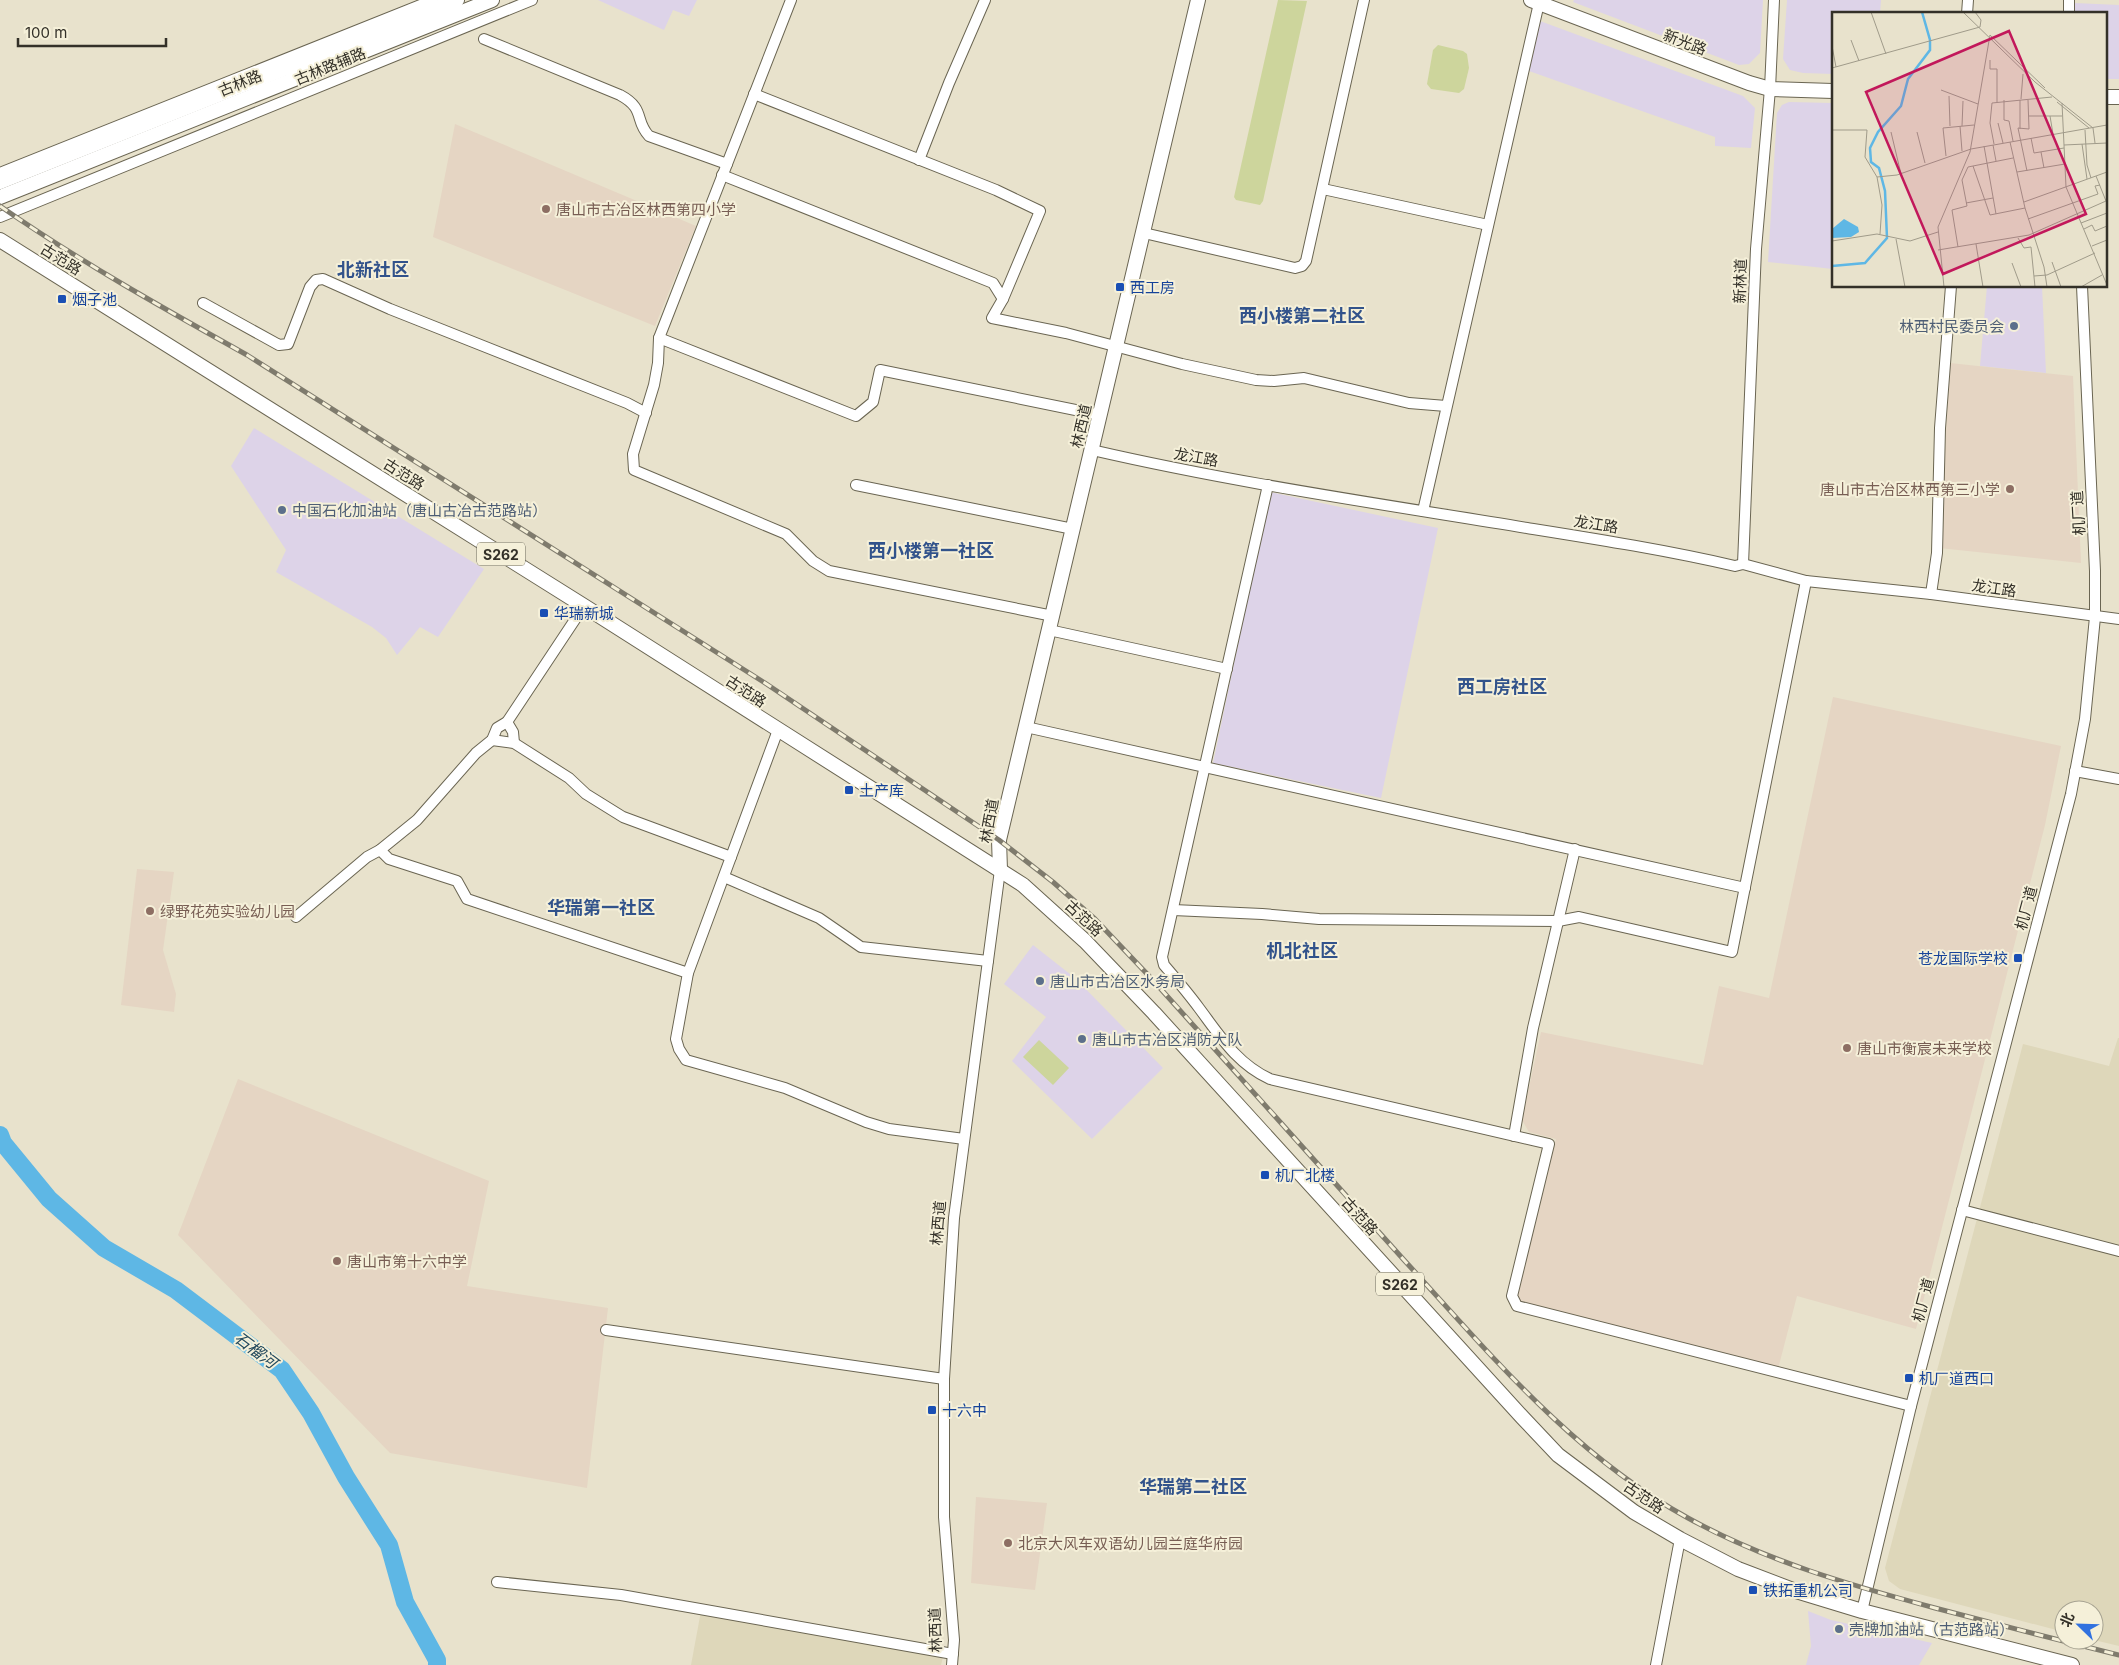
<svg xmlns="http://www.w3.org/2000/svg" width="2119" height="1665" font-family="Inter,'Noto Sans SC',sans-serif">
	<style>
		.commercial { fill: #ddd3e8 }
		.built { fill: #ded7ba }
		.education { fill: #e5d5c3 }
		.green { fill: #cdd59c }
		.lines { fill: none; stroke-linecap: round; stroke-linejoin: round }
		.river { stroke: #5eb7e5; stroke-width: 18 }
		.minor-casing { stroke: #6a6552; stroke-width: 12 }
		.major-casing { stroke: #6a6552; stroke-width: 16 }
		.minor { stroke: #fff; stroke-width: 10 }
		.major { stroke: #fff; stroke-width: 14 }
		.rail-casing { stroke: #7f7b6d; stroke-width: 5 }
		.rail { stroke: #f5f0d9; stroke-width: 3; stroke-dasharray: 9; stroke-linecap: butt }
		.education-dot { fill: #8d6e63; stroke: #f5f0d9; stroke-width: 2 }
		.transit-dot { fill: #1a4fb4; stroke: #f5f0d9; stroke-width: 2 }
		.service-dot { fill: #5c6f8a; stroke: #f5f0d9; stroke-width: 2 }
		.labels { text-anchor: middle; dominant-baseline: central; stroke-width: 4; stroke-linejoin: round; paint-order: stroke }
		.shield { fill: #f5f0d9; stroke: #6d6a5d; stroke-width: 1 }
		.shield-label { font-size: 14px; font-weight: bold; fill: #333028 }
		.street-label { font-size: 15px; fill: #333028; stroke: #f5f0d9 }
		.education-label { font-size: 15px; fill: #785e54; stroke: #f5f0d9; text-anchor: start }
		.transit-label { font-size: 15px; fill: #164399; stroke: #f5f0d9; text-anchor: start }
		.service-label { font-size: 15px; fill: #4e5e75; stroke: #f5f0d9; text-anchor: start }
		.water-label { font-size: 16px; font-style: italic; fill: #21485c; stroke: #f5f0d9 }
		.quarter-label { font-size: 18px; font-weight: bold; fill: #32538b; stroke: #f5f0d9 }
		.inset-river { fill: none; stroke: #5eb7e5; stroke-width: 2.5 }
		.inset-road { fill: none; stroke: #a09b8a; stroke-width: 1 }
		.view { fill: #c2185b; fill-opacity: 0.15; stroke: #c2185b; stroke-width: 2.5 }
		.inset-edge { fill: none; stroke: #333028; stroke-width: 2.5 }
	</style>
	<rect width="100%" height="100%" fill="#e8e2cc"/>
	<!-- commercial -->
	<g class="commercial">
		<path d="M598,0H697L689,16L673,10L664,30Z"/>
		<path d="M1574,0H1763L1760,53L1749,64L1739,65L1573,2Z"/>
		<path d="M1787,0H1881L1880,14H1833V74L1803,73L1790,70L1783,59Z"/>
		<path d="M2074,3L2119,5V79H2105V14H2074Z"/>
		<path d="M1540,21L1743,96L1755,108L1751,148L1715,146V137L1529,71Z"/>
		<path d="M1789,102L1833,103V269L1768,262L1777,113L1782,105Z"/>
		<path d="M1987,286H2042L2046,373L1980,366Z"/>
		<path d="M254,428L484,569L438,637L420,627L397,655L386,638L372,627L276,572L286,550L231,466Z"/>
		<path d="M1270,492L1438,528L1381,798L1213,763Z"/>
		<path d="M1033,945L1075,978L1163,1068L1092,1139L1012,1061L1046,1017L1004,984Z"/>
		<path d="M1808,1611L1831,1620L1932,1643L1919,1665H1806L1811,1646Z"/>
	</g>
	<!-- built -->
	<g class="built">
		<path d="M2118,1038H2119V1646L2094,1640V1610H2064V1632L1900,1589L1889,1581L1885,1568L2023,1044L2109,1066Z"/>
		<path d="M701,1611L943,1657L941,1665H691Z"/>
	</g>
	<!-- education -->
	<g class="education">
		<path d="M455,124L696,226L655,326L433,237Z"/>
		<path d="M1950,363L2073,376L2081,563L1939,548Z"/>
		<path d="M1833,697L2061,746L2045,825L1916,1329L1797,1296L1778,1369L1520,1302L1515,1286L1556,1139L1529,1132L1522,1120L1541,1032L1703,1065L1719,986L1769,998Z"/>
		<path d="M137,869L174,872L163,950L176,994L174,1012L121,1005Z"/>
		<path d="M238,1079L489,1181L467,1286L608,1308L587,1488L390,1453L178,1235Z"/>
		<path d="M976,1497L1047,1503L1035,1590L971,1583Z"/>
	</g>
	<!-- green -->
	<g class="green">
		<path d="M1278,0L1307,1L1263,201L1260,205L1236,200L1234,197Z"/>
		<path d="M1438,45L1463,51L1467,54L1469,68L1464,89L1459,93L1431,89L1427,84L1433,50Z"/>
		<path d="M1039,1040L1069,1068L1053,1085L1023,1057Z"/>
	</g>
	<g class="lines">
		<!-- river -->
		<path class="river" d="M0,1135L3,1143L49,1199L104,1248L176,1290L282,1370L311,1413L346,1477L389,1545L405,1602L437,1660V1665"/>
		<defs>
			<g id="minor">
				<path d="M791,0L659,338L658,363L654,385L633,454L634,470L786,534L813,561L829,571L1053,616"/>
				<path d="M1967,14L1968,0"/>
				<path d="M2069,14V0"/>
				<path d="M484,39L620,95C646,109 634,120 649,136L727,164"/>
				<path d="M754,94L996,190L1040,211L1003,299L992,318L1066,333L1182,364L1256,380L1274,381L1304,378L1409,403L1446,406"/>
				<path d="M919,160L949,83L985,0"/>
				<path d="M0,173L433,0"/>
				<path d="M722,175L993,283L1003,299"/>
				<path d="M1323,189L1488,225"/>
				<path d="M0,217L532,0"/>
				<path d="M1144,233L1295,268L1302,266L1306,261L1364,0"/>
				<path d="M203,303L279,345L288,344L310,287L316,280L323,279L390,309L627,403L646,413"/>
				<path d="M659,338L856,416L873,402L880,370L1100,415"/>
				<path d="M1092,450C1235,483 1381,504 1527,528C1596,539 1666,550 1735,566L1743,564L1806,581L1931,594L2119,619"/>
				<path d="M856,485L1073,529"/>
				<path d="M1268,485L1162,957L1164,965C1176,979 1188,993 1199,1008C1220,1036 1237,1064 1270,1079L1549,1144L1512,1296L1517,1306L1911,1406"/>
				<path d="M1423,511L1539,3"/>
				<path d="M1743,564L1756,249L1770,89L1774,0"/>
				<path d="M1931,594L1937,553L1940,428L1951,286"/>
				<path d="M1049,630L1227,669"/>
				<path d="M507,722L513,732L514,743"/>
				<path d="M1026,727L1745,888"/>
				<path d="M778,730L688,973L676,1039L679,1049L686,1060L785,1088L866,1122L889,1129L964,1139"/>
				<path d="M492,740L514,743L569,778L586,794L623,817L731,857"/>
				<path d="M2075,771L2119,779"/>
				<path d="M380,850L389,859L457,881L467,899L688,973"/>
				<path d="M724,877L819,918L861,947L988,961"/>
				<path d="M1173,910L1262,914L1319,919L1558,921L1579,917L1732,952L1806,581"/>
				<path d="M296,917L367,857L380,850L417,820L476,753L492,740L497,728L507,722L584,606"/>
				<path d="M1514,1136L1533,1028L1575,849"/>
				<path d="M1962,1210L2119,1251"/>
				<path d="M606,1330L944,1379"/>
				<path d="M497,1582L621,1595L953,1654"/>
				<path d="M1862,1611L1911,1406L2071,794L2085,719L2095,617V571L2082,286"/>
				<path d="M952,1665L954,1640L944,1517V1379L954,1218L1000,870"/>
				<path d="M1656,1665L1680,1539"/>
			</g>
			<g id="major">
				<path d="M1531,0L1749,83L1770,89L1833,91"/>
				<path d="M2105,97H2119"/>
				<path d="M0,182L457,0"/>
				<path d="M0,197L492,0"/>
				<path d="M0,240L584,606L1023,885L1085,941L1154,1013L1523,1418L1558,1455L1634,1512L1680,1539L1738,1569L1793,1590L1862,1611L2072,1665"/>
				<path d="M1000,870L999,840L1198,0"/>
			</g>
		</defs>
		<!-- minor casing -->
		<use href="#minor" class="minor-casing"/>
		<!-- major casing -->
		<use href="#major" class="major-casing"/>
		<!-- minor -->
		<use href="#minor" class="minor"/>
		<!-- major -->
		<use href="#major" class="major"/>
		<defs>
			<path id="rail" d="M0,206C79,261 163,308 247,355L765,683L999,840L1053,882L1095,919L1150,977C1235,1071 1319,1166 1404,1260C1491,1355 1573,1455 1688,1518C1766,1561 1850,1585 1935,1608C1996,1624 2058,1640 2119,1655"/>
		</defs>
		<!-- rail casing -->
		<use href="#rail" class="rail-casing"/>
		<!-- rail -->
		<use href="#rail" class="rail"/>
	</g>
	<!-- markers -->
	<g class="education-dot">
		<circle cx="546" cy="209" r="5"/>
		<circle cx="2010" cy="489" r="5"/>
		<circle cx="150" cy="911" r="5"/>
		<circle cx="1847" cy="1048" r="5"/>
		<circle cx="337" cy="1261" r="5"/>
		<circle cx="1008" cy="1543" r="5"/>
	</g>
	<g class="transit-dot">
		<rect x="1115" y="282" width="10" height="10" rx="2.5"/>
		<rect x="57" y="294" width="10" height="10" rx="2.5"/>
		<rect x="539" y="608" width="10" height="10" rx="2.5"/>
		<rect x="844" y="785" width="10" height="10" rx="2.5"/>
		<rect x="2013" y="953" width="10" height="10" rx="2.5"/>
		<rect x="1260" y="1170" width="10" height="10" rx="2.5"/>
		<rect x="1904" y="1373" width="10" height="10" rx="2.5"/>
		<rect x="927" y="1405" width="10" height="10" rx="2.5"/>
		<rect x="1748" y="1585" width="10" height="10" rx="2.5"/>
	</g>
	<g class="service-dot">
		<circle cx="2014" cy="326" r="5"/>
		<circle cx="282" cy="510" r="5"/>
		<circle cx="1040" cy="981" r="5"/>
		<circle cx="1082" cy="1039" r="5"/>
		<circle cx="1839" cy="1629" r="5"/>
	</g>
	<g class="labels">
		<!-- shield labels -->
		<g class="shield">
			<rect x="477" y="542.5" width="48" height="23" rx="4"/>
			<rect x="1376" y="1272.5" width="48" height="23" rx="4"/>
		</g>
		<g class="shield-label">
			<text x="501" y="554">S262</text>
			<text x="1400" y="1284">S262</text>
		</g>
		<!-- street labels -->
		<g class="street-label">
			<text transform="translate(1685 42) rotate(21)">新光路</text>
			<text transform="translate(330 66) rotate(-22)">古林路辅路</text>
			<text transform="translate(240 83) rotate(-22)">古林路</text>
			<text transform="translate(61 259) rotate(32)">古范路</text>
			<text transform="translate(1740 281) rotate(-88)">新林道</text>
			<text transform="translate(1081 426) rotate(-77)">林西道</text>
			<text transform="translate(1196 457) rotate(10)">龙江路</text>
			<text transform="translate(404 474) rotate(32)">古范路</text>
			<text transform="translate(2078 513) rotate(-93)">机厂道</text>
			<text transform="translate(1596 524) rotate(9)">龙江路</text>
			<text transform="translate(1994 588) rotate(8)">龙江路</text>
			<text transform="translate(746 691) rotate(33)">古范路</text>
			<text transform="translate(989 821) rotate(-80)">林西道</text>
			<text transform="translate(2026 908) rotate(-75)">机厂道</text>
			<text transform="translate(1084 918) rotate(43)">古范路</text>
			<text transform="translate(1360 1216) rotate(48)">古范路</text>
			<text transform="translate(938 1223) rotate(-85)">林西道</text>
			<text transform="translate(1923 1300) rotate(-75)">机厂道</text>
			<text transform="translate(1644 1497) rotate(34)">古范路</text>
			<text transform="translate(935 1630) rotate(-92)">林西道</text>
		</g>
		<!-- education labels -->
		<g class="education-label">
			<text x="556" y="209">唐山市古冶区林西第四小学</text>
			<text x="2000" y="489" text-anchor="end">唐山市古冶区林西第三小学</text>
			<text x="160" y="911">绿野花苑实验幼儿园</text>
			<text x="1857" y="1048">唐山市衡宸未来学校</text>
			<text x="347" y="1261">唐山市第十六中学</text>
			<text x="1018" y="1543">北京大风车双语幼儿园兰庭华府园</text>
		</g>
		<!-- transit labels -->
		<g class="transit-label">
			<text x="1130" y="287">西工房</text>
			<text x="72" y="299">烟子池</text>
			<text x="554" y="613">华瑞新城</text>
			<text x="859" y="790">土产库</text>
			<text x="2008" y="958" text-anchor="end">苍龙国际学校</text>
			<text x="1275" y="1175">机厂北楼</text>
			<text x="1919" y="1378">机厂道西口</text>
			<text x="942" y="1410">十六中</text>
			<text x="1763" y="1590">铁拓重机公司</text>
		</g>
		<!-- service labels -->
		<g class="service-label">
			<text x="2004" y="326" text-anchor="end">林西村民委员会</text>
			<text x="292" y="510">中国石化加油站（唐山古冶古范路站）</text>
			<text x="1050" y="981">唐山市古冶区水务局</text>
			<text x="1092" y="1039">唐山市古冶区消防大队</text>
			<text x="1849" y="1629">壳牌加油站（古范路站）</text>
		</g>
		<!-- water labels -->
		<g class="water-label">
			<text transform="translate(256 1350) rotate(37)">石榴河</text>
		</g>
		<!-- quarter labels -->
		<g class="quarter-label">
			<text x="373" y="269">北新社区</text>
			<text x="1302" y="315">西小楼第二社区</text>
			<text x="931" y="550">西小楼第一社区</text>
			<text x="1502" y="686">西工房社区</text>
			<text x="601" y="907">华瑞第一社区</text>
			<text x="1302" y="950">机北社区</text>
			<text x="1193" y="1486">华瑞第二社区</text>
		</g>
	</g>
	<!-- overview -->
	<g transform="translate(1832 12)">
		<rect width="275" height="275" fill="#e8e2cc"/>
		<path d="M12,207L26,215L27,220L19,225L0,226V217Z" fill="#5eb7e5"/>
		<path class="inset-river" d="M0,254L33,251L55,226L53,179L47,156L39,150L38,136L46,120L69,94L76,67L98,38V28L90,0"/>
		<path class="inset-road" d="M39,0L54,42M131,0L203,70L261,116M158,23L213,76M19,28L27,49M0,34L4,55M158,48V57H165V90M0,56L148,15L149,8L143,0M109,78L146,92M117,84L118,114M189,87L191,62M172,88V108L177,109L181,129M225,90L257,116M230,91L234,175L275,273M197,104H230M218,104L221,122M166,111L171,131M128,114L130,139M130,114L131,89M261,116L263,131M188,117V88M0,118H35L33,145L45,165L65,163L139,137M253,118L255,153L259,166M59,120L69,162M85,120L93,151M199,126L202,141L232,136M178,130L193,196L212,255L215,275M162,132L158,111L160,91L220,85M250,132L255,167M161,133L164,149M232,133L275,131M152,134L164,202M139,137L275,113M209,140L212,156M114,144L111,116L142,113M141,154L158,203L193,196M195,159L186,116L197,117L196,88M185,160L233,152M45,165L50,193L48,222M192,190L275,160M134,191L161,186M196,207L266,182L263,174L268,173M249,211L275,201M252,217L260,213L263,219L275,214M186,226L192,236L199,235L203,275M64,227L73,275M0,229L45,222L78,229L106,220M144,232L151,275M260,234L275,228M126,235L120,198L135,194L130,168L136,155L181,146M106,238L197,223L274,189L264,164M220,250L229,275M180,251L189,275M202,264L215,263L263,241M112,275L106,215L138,140L158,23M249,275L270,263"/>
		<path class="view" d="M177,19L254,202L111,262L34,80Z"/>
		<rect width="275" height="275" class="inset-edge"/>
	</g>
	<!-- north arrow -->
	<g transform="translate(2079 1625) rotate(293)"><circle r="24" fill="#f5f0d9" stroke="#a7a392"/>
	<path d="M0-4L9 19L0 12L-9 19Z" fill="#3171df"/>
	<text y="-8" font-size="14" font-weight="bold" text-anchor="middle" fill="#333028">北</text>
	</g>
	<!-- scale -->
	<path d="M18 38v8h148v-8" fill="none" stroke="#333028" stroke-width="2.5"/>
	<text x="25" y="38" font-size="15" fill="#333028" stroke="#f5f0d9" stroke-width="4" paint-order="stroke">100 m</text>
</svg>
